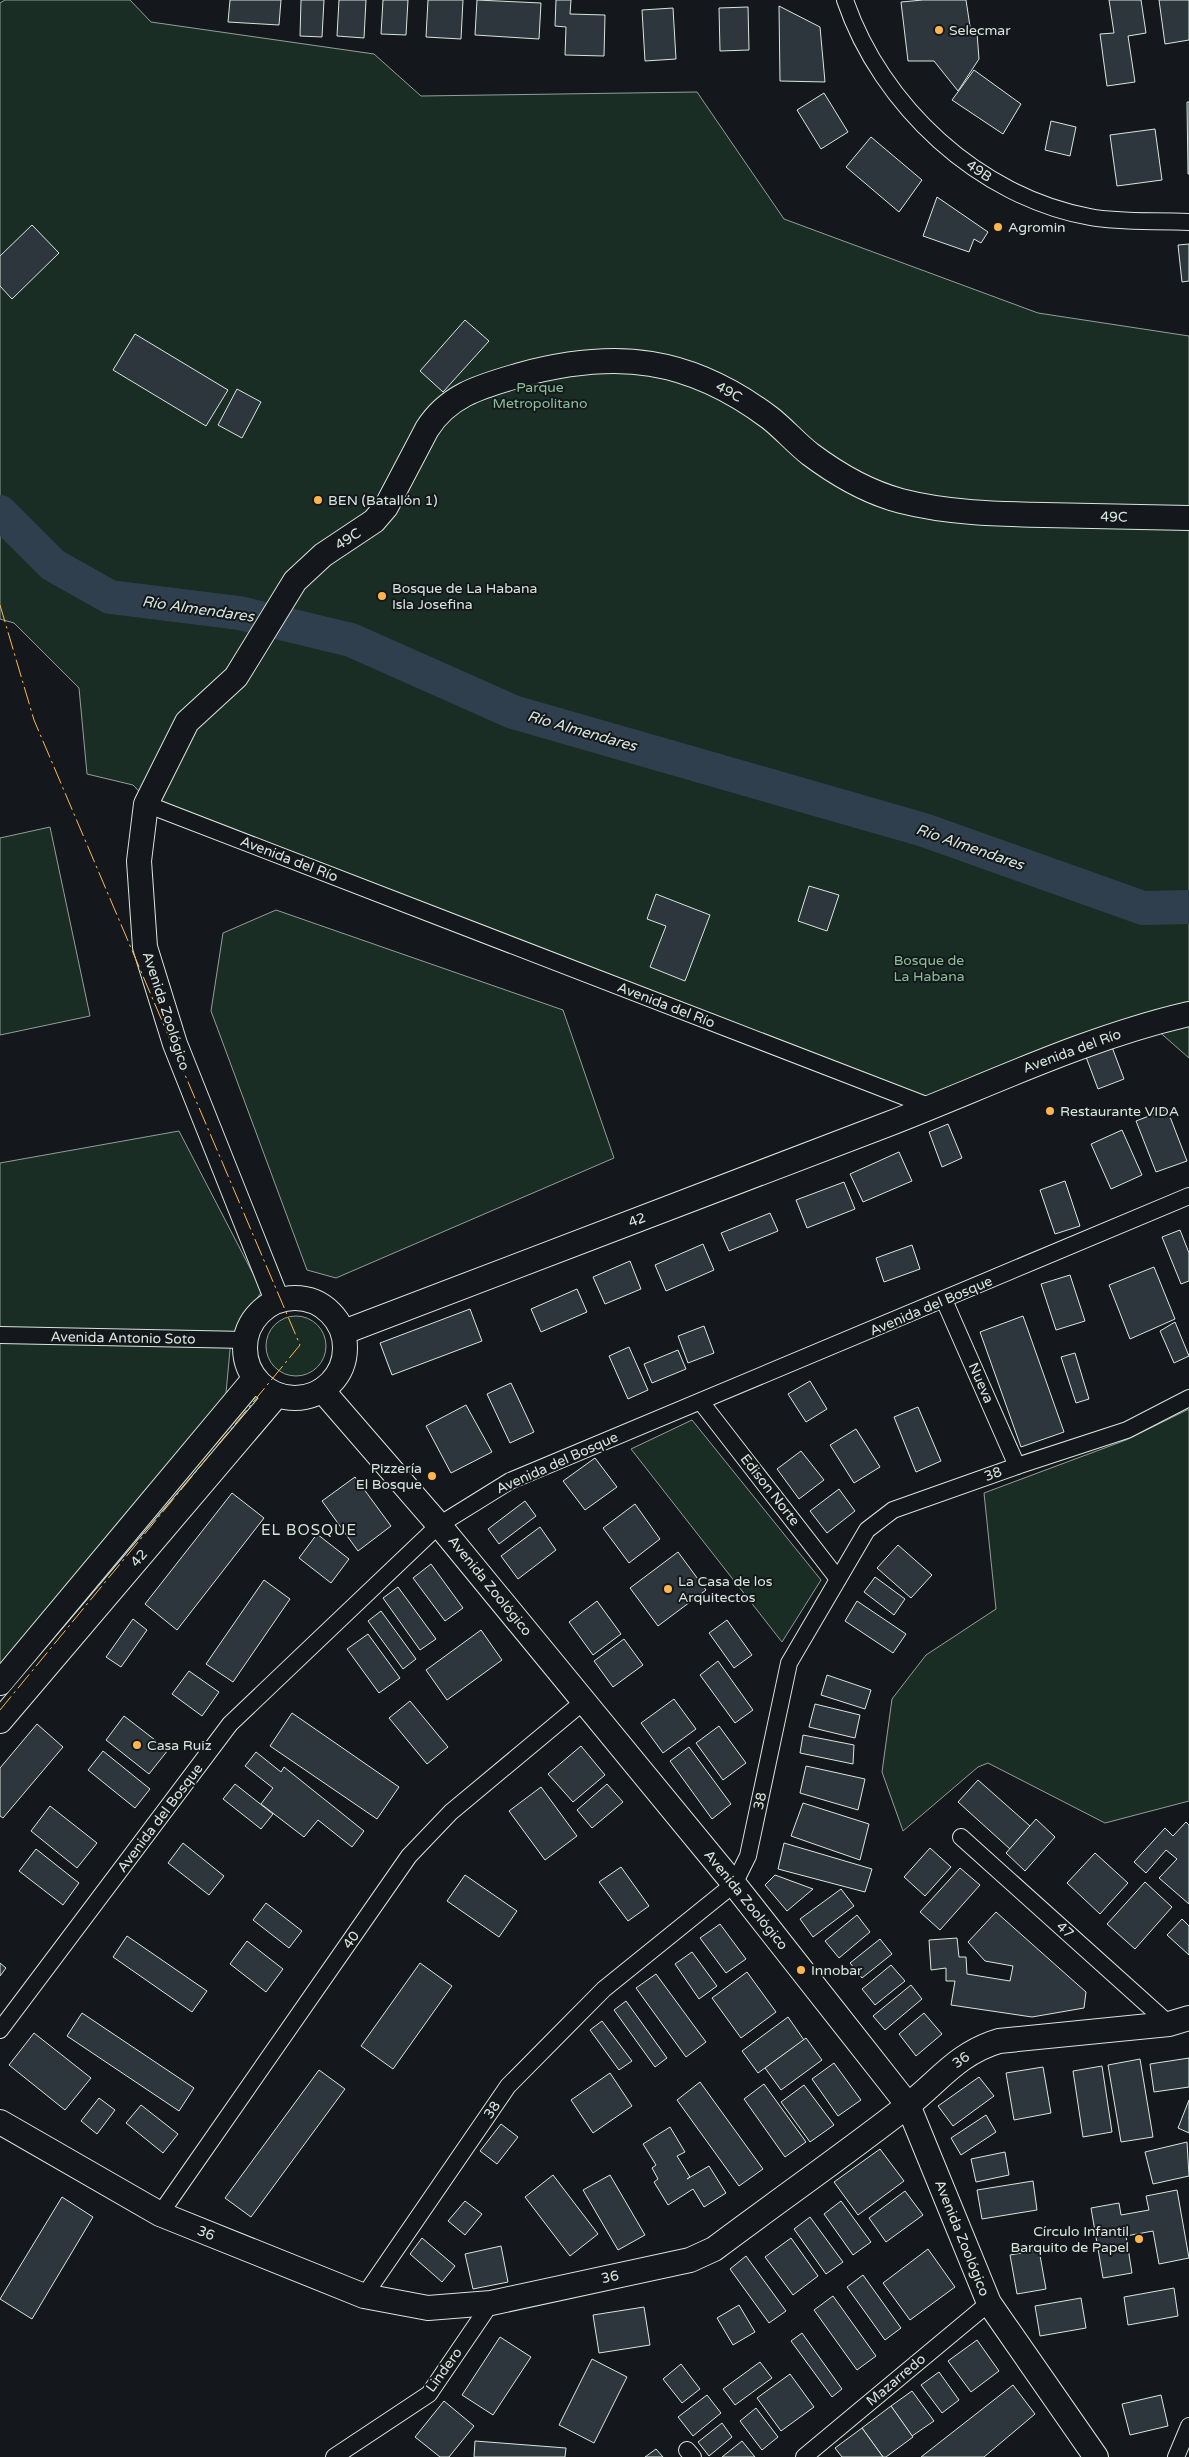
<svg xmlns="http://www.w3.org/2000/svg" width="1189" height="2457" font-family="'Varela Round',sans-serif">
	<style>
		.green { fill: #1a2d24; stroke: #939e99 }
		.water { fill: #2f3f4d; stroke: #939e99 }
		.lines { fill: none; stroke-linecap: round; stroke-linejoin: round }
		.river { stroke: #2f3f4d; stroke-width: 34 }
		.building { fill: #2c363c; stroke: #d8e6dc }
		.street-casing { stroke: #d8e6dc; stroke-width: 18 }
		.secondary-casing { stroke: #d8e6dc; stroke-width: 26 }
		.street { stroke: #14181c; stroke-width: 16 }
		.secondary { stroke: #14181c; stroke-width: 24 }
		.power { stroke: #ffb74d; stroke-width: 1; stroke-dasharray: 18 4 2.5 4; stroke-linecap: butt }
		.poi-dot { fill: #ffb74d; stroke: #14181c; stroke-width: 2 }
		.labels { text-anchor: middle; dominant-baseline: central; stroke-width: 4; stroke-linejoin: round; paint-order: stroke }
		.poi-label { font-size: 14px; fill: #d8e6dc; stroke: #14181c; text-anchor: start }
		.street-label { font-size: 14px; fill: #d8e6dc; stroke: #14181c }
		.park-label { font-size: 14px; fill: #8ac095; stroke: #14181c }
		.water-label { font-size: 15px; font-style: italic; fill: #d8e6dc; stroke: #14181c }
		.neighbourhood-label { font-size: 15px; letter-spacing: 1px; fill: #d8e6dc; stroke: #14181c }
	</style>
	<rect width="100%" height="100%" fill="#14181c"/>
	<!-- green -->
	<g class="green">
		<path d="M5,0H130L151,22L374,54L421,96L697,92L784,219L1038,313L1189,336V894L1144,908L1189,916V1058L1156,1029L931,1107L150,803L133,785L87,774L79,688L14,623L0,619V3Z"/>
		<path d="M50,827L90,1016L0,1035V838Z"/>
		<path d="M276,910L563,1010L614,1158L336,1278L307,1270L211,1011L223,933Z"/>
		<path d="M179,1131L262,1291L231,1339L225,1404L0,1677V1163Z"/>
		<circle cx="296" cy="1346" r="30"/>
		<path d="M1189,1409V1801L1105,1823L988,1763L978,1767L903,1831L882,1772L892,1699L926,1655L996,1609L984,1493L1126,1440Z"/>
		<path d="M692,1420L821,1580L782,1642L631,1449Z"/>
	</g>
	<!-- water -->
	<path class="water" d="M1189,894V916L1143,908Z"/>
	<g class="lines">
		<!-- river -->
		<path class="river" d="M0,512L53,565L110,597L239,613L351,640L513,712L924,830L1143,908L1189,907"/>
	</g>
	<!-- building -->
	<g class="building">
		<path d="M230,0H281L279,25L228,22Z"/>
		<path d="M301,0H324L322,37L300,36Z"/>
		<path d="M339,0H366L364,38L337,36Z"/>
		<path d="M383,0H408L406,35L381,34Z"/>
		<path d="M428,0H463L461,39L426,37Z"/>
		<path d="M477,0L541,3L539,39L475,35Z"/>
		<path d="M556,0H571L570,14L605,15L604,56L565,55L566,27L555,26Z"/>
		<path d="M923,0H966L971,33H977L979,59L958,91L934,61H908L901,2Z"/>
		<path d="M1109,0H1141L1146,33L1128,36L1135,82L1107,86L1100,34L1114,33Z"/>
		<path d="M1159,0H1189V40L1165,44Z"/>
		<path d="M779,6L820,27L825,82L780,81Z"/>
		<path d="M748,7L749,50L720,51L719,8Z"/>
		<path d="M673,8L676,59L645,61L642,10Z"/>
		<path d="M974,70L1021,104L1003,134L952,100Z"/>
		<path d="M824,93L848,132L821,149L797,110Z"/>
		<path d="M1187,102H1189V174H1188Z"/>
		<path d="M1051,121L1076,127L1070,156L1045,150Z"/>
		<path d="M1155,129L1162,180L1117,186L1110,135Z"/>
		<path d="M871,137L922,180L899,212L846,167Z"/>
		<path d="M937,197L988,232L981,243L974,239L969,252L923,236Z"/>
		<path d="M32,225L59,253L12,299L0,286V256Z"/>
		<path d="M1189,244V281L1182,282L1178,245Z"/>
		<path d="M465,320L489,341L443,392L420,371Z"/>
		<path d="M135,334L228,390L206,426L113,370Z"/>
		<path d="M237,389L261,402L242,438L218,425Z"/>
		<path d="M809,886L839,895L827,931L798,921Z"/>
		<path d="M656,894L710,915L685,981L650,967L666,926L647,919Z"/>
		<path d="M1112,1047L1124,1079L1098,1089L1086,1057Z"/>
		<path d="M1167,1109L1187,1161L1156,1172L1136,1121Z"/>
		<path d="M948,1124L962,1158L942,1167L929,1132Z"/>
		<path d="M1122,1130L1142,1175L1111,1189L1091,1144Z"/>
		<path d="M899,1152L912,1181L863,1202L850,1174Z"/>
		<path d="M1065,1181L1080,1226L1055,1234L1040,1190Z"/>
		<path d="M844,1182L855,1209L807,1228L796,1200Z"/>
		<path d="M770,1213L778,1231L729,1251L721,1233Z"/>
		<path d="M1180,1230L1189,1253V1281L1181,1284L1162,1237Z"/>
		<path d="M703,1244L714,1270L666,1291L655,1265Z"/>
		<path d="M912,1245L920,1269L884,1282L876,1258Z"/>
		<path d="M630,1261L641,1289L605,1304L593,1277Z"/>
		<path d="M1154,1267L1175,1319L1130,1339L1109,1285Z"/>
		<path d="M1070,1275L1085,1321L1056,1330L1041,1284Z"/>
		<path d="M577,1289L587,1312L541,1332L531,1309Z"/>
		<path d="M470,1309L482,1341L392,1375L380,1343Z"/>
		<path d="M1023,1316L1064,1432L1021,1447L980,1332Z"/>
		<path d="M1175,1322L1189,1356L1174,1363L1160,1331Z"/>
		<path d="M704,1326L714,1353L688,1363L678,1336Z"/>
		<path d="M629,1347L648,1390L628,1399L609,1356Z"/>
		<path d="M678,1350L686,1369L652,1383L644,1364Z"/>
		<path d="M1075,1353L1089,1399L1076,1403L1061,1357Z"/>
		<path d="M810,1381L827,1409L806,1422L788,1394Z"/>
		<path d="M511,1383L534,1432L510,1443L487,1394Z"/>
		<path d="M466,1405L492,1452L451,1473L426,1426Z"/>
		<path d="M918,1407L941,1461L916,1472L894,1417Z"/>
		<path d="M856,1429L880,1467L854,1483L830,1445Z"/>
		<path d="M801,1451L824,1480L799,1499L777,1469Z"/>
		<path d="M595,1458L617,1487L585,1510L563,1481Z"/>
		<path d="M355,1477L391,1526L358,1551L322,1501Z"/>
		<path d="M839,1489L855,1511L827,1533L810,1511Z"/>
		<path d="M232,1493L264,1518L177,1630L145,1604Z"/>
		<path d="M525,1501L536,1516L499,1544L488,1529Z"/>
		<path d="M635,1504L660,1539L629,1563L603,1528Z"/>
		<path d="M540,1527L556,1550L518,1579L501,1556Z"/>
		<path d="M317,1534L349,1559L331,1583L299,1558Z"/>
		<path d="M898,1545L932,1575L911,1598L877,1568Z"/>
		<path d="M678,1552L706,1590L658,1626L630,1588Z"/>
		<path d="M431,1564L463,1608L445,1621L413,1578Z"/>
		<path d="M875,1577L905,1599L894,1615L864,1592Z"/>
		<path d="M264,1580L290,1599L233,1682L206,1664Z"/>
		<path d="M398,1587L436,1639L420,1650L383,1598Z"/>
		<path d="M597,1601L621,1634L593,1655L569,1622Z"/>
		<path d="M857,1601L906,1634L893,1653L845,1621Z"/>
		<path d="M381,1611L416,1659L403,1669L368,1621Z"/>
		<path d="M133,1619L147,1630L121,1667L106,1657Z"/>
		<path d="M727,1620L752,1655L734,1668L709,1633Z"/>
		<path d="M481,1630L502,1660L447,1700L426,1670Z"/>
		<path d="M368,1634L400,1678L379,1693L347,1649Z"/>
		<path d="M624,1639L643,1665L613,1687L594,1661Z"/>
		<path d="M718,1661L753,1710L735,1723L700,1675Z"/>
		<path d="M189,1671L219,1692L202,1716L172,1694Z"/>
		<path d="M827,1675L871,1690L865,1709L821,1695Z"/>
		<path d="M674,1699L696,1729L663,1753L641,1723Z"/>
		<path d="M410,1701L448,1747L427,1764L389,1718Z"/>
		<path d="M815,1704L860,1715L855,1738L809,1727Z"/>
		<path d="M292,1713L399,1787L377,1819L270,1746Z"/>
		<path d="M124,1716L168,1750L149,1774L106,1740Z"/>
		<path d="M37,1724L63,1747L3,1818L0,1816V1768Z"/>
		<path d="M719,1726L746,1763L723,1780L696,1743Z"/>
		<path d="M803,1735L854,1745L853,1764L800,1753Z"/>
		<path d="M581,1746L605,1775L573,1802L548,1774Z"/>
		<path d="M689,1747L731,1804L712,1819L670,1761Z"/>
		<path d="M103,1751L150,1789L135,1808L88,1770Z"/>
		<path d="M256,1752L281,1772L284,1767L364,1831L352,1847L318,1820L304,1837L261,1804L273,1788L245,1766Z"/>
		<path d="M806,1766L865,1779L858,1810L800,1793Z"/>
		<path d="M978,1780L1030,1826L1010,1849L958,1802Z"/>
		<path d="M235,1784L273,1814L261,1829L223,1799Z"/>
		<path d="M607,1784L623,1802L592,1828L577,1810Z"/>
		<path d="M541,1787L577,1836L545,1860L509,1811Z"/>
		<path d="M803,1803L869,1824L860,1860L791,1836Z"/>
		<path d="M50,1806L97,1843L77,1868L31,1831Z"/>
		<path d="M1036,1819L1055,1837L1025,1871L1006,1853Z"/>
		<path d="M1186,1822L1189,1825V1904L1159,1878L1177,1859L1166,1850L1146,1873L1134,1862L1165,1828L1173,1836Z"/>
		<path d="M183,1843L224,1876L209,1895L168,1863Z"/>
		<path d="M784,1843L872,1869L865,1892L778,1869Z"/>
		<path d="M930,1848L951,1867L925,1896L904,1877Z"/>
		<path d="M36,1849L79,1883L63,1905L19,1871Z"/>
		<path d="M1095,1853L1128,1883L1100,1914L1067,1883Z"/>
		<path d="M621,1867L649,1906L628,1921L599,1882Z"/>
		<path d="M960,1868L980,1885L940,1930L920,1912Z"/>
		<path d="M465,1875L517,1911L499,1937L447,1901Z"/>
		<path d="M775,1875L813,1889L787,1911L765,1885Z"/>
		<path d="M1145,1882L1172,1907L1135,1949L1107,1924Z"/>
		<path d="M841,1889L854,1906L813,1937L800,1919Z"/>
		<path d="M266,1903L302,1931L289,1948L253,1920Z"/>
		<path d="M996,1912L1086,1992L1084,2008L1032,2017L951,2005L955,1981H946V1968L931,1970L929,1940L957,1938L959,1957H966L967,1974L1010,1981L1013,1966L985,1961L968,1942Z"/>
		<path d="M857,1915L870,1932L839,1958L825,1941Z"/>
		<path d="M1182,1919L1189,1926V1955L1167,1935Z"/>
		<path d="M720,1924L746,1959L726,1973L700,1938Z"/>
		<path d="M127,1936L207,1991L192,2012L113,1957Z"/>
		<path d="M880,1939L892,1954L862,1978L850,1963Z"/>
		<path d="M247,1941L283,1969L266,1992L230,1964Z"/>
		<path d="M692,1952L717,1986L699,1999L675,1964Z"/>
		<path d="M0,1963L6,1968L0,1976Z"/>
		<path d="M420,1963L452,1986L393,2069L361,2046Z"/>
		<path d="M891,1965L905,1981L875,2005L862,1989Z"/>
		<path d="M747,1972L776,2012L741,2038L712,1998Z"/>
		<path d="M656,1974L706,2042L686,2057L636,1988Z"/>
		<path d="M911,1985L922,1999L885,2030L873,2016Z"/>
		<path d="M626,2001L667,2058L655,2067L614,2010Z"/>
		<path d="M82,2013L194,2088L179,2111L67,2036Z"/>
		<path d="M924,2013L942,2034L916,2056L899,2034Z"/>
		<path d="M788,2017L804,2040L758,2073L742,2051Z"/>
		<path d="M602,2021L632,2061L619,2070L590,2030Z"/>
		<path d="M34,2033L91,2078L65,2110L9,2065Z"/>
		<path d="M806,2038L822,2060L781,2090L765,2068Z"/>
		<path d="M1189,2058V2087L1154,2092L1150,2064Z"/>
		<path d="M1140,2059L1153,2137L1121,2142L1108,2065Z"/>
		<path d="M834,2063L861,2100L838,2116L812,2079Z"/>
		<path d="M1102,2066L1112,2132L1083,2137L1073,2071Z"/>
		<path d="M1043,2067L1051,2113L1014,2120L1006,2073Z"/>
		<path d="M319,2070L345,2089L251,2217L225,2198Z"/>
		<path d="M610,2073L632,2106L593,2133L571,2100Z"/>
		<path d="M979,2077L994,2096L953,2126L938,2106Z"/>
		<path d="M700,2082L763,2169L739,2186L677,2100Z"/>
		<path d="M764,2084L806,2142L785,2157L744,2099Z"/>
		<path d="M804,2085L834,2125L810,2142L781,2102Z"/>
		<path d="M99,2098L115,2110L97,2134L81,2121Z"/>
		<path d="M1189,2100V2133L1178,2128Z"/>
		<path d="M141,2105L178,2134L163,2153L126,2123Z"/>
		<path d="M986,2115L996,2132L961,2155L951,2138Z"/>
		<path d="M501,2124L518,2137L497,2164L480,2151Z"/>
		<path d="M670,2127L685,2152L677,2156L690,2177L687,2179L709,2166L726,2193L704,2207L693,2189L668,2205L654,2182L658,2179L652,2168L656,2165L643,2144Z"/>
		<path d="M1187,2142L1189,2176L1153,2184L1145,2152Z"/>
		<path d="M880,2149L904,2181L858,2215L834,2182Z"/>
		<path d="M1005,2152L1009,2175L976,2182L971,2159Z"/>
		<path d="M553,2175L598,2234L570,2256L525,2197Z"/>
		<path d="M610,2175L645,2235L618,2250L583,2190Z"/>
		<path d="M1033,2181L1037,2210L982,2219L977,2190Z"/>
		<path d="M1177,2190L1189,2258L1159,2264L1153,2231L1126,2236L1132,2273L1103,2278L1091,2208L1119,2203L1121,2215L1149,2210L1146,2196Z"/>
		<path d="M905,2191L923,2215L886,2242L869,2218Z"/>
		<path d="M62,2197L93,2217L32,2319L0,2299Z"/>
		<path d="M465,2201L482,2214L465,2235L448,2221Z"/>
		<path d="M841,2201L871,2242L853,2255L824,2214Z"/>
		<path d="M810,2217L843,2262L826,2274L794,2229Z"/>
		<path d="M422,2238L455,2266L442,2282L410,2254Z"/>
		<path d="M791,2238L818,2276L793,2295L765,2257Z"/>
		<path d="M501,2246L508,2282L473,2289L465,2254Z"/>
		<path d="M928,2249L955,2287L910,2320L883,2283Z"/>
		<path d="M1039,2250L1046,2289L1017,2294L1010,2255Z"/>
		<path d="M746,2256L786,2311L769,2323L730,2269Z"/>
		<path d="M863,2275L901,2328L885,2340L847,2287Z"/>
		<path d="M1174,2288L1178,2316L1128,2325L1124,2297Z"/>
		<path d="M833,2296L876,2356L857,2370L814,2310Z"/>
		<path d="M1081,2298L1086,2328L1040,2336L1035,2306Z"/>
		<path d="M739,2305L755,2332L733,2345L717,2318Z"/>
		<path d="M644,2307L650,2345L599,2353L593,2315Z"/>
		<path d="M802,2333L842,2389L832,2397L791,2341Z"/>
		<path d="M500,2337L531,2357L493,2415L462,2395Z"/>
		<path d="M977,2340L999,2371L971,2392L948,2361Z"/>
		<path d="M592,2359L627,2377L594,2443L559,2425Z"/>
		<path d="M760,2362L772,2378L735,2405L723,2389Z"/>
		<path d="M681,2364L700,2389L682,2403L663,2379Z"/>
		<path d="M939,2372L959,2400L942,2413L921,2385Z"/>
		<path d="M790,2374L814,2407L781,2431L757,2398Z"/>
		<path d="M1013,2385L1035,2414L984,2457H921Z"/>
		<path d="M912,2391L934,2421L912,2436L891,2406Z"/>
		<path d="M707,2395L721,2413L693,2436L678,2417Z"/>
		<path d="M1161,2395L1168,2426L1130,2435L1122,2404Z"/>
		<path d="M444,2401L474,2426L449,2457H440L415,2437Z"/>
		<path d="M891,2406L913,2437L886,2457H883L862,2428Z"/>
		<path d="M756,2408L778,2437L762,2450L740,2421Z"/>
		<path d="M722,2423L732,2437L709,2456L698,2442Z"/>
		<path d="M862,2428L883,2457H842L835,2448Z"/>
		<path d="M475,2441L566,2448L565,2457H474Z"/>
		<path d="M742,2441L755,2457H722Z"/>
		<path d="M656,2449L663,2457H645Z"/>
	</g>
	<g class="lines">
		<defs>
			<g id="street">
				<path d="M845,0C881,106 979,197 1090,217C1122,223 1156,220 1189,222"/>
				<path d="M146,804L931,1107"/>
				<path d="M944,1300L1017,1466"/>
				<path d="M0,1335L246,1340"/>
				<path d="M701,1402L838,1579"/>
				<path d="M961,1837L1169,2024"/>
				<path d="M0,2030L230,1724L439,1525L510,1481L1189,1196"/>
				<path d="M160,2214L409,1856L451,1812L583,1702"/>
				<path d="M364,2296L508,2086L604,1989L734,1884L748,1856L789,1663L867,1530L893,1510L1017,1466L1127,1430L1189,1398"/>
				<path d="M687,2450L693,2457"/>
				<path d="M334,2457L429,2394L491,2303"/>
				<path d="M804,2457L989,2303"/>
				<path d="M1176,2457L1189,2426"/>
			</g>
			<g id="secondary">
				<circle cx="295" cy="1348" r="50"/>
				<path d="M277,1300L175,1044L145,947L139,861L146,804L187,722L236,677L295,581L323,555L374,521L386,507L427,429C449,394 483,386 520,375C616,349 689,357 770,418C784,429 796,443 810,454C838,475 867,492 901,501C948,513 996,514 1044,515C1093,516 1141,517 1189,518"/>
				<path d="M344,1332C526,1262 708,1192 891,1123C989,1085 1085,1038 1189,1014"/>
				<path d="M322,1390L439,1525L734,1884L908,2105L989,2303L1096,2457"/>
				<path d="M0,1683L254,1379"/>
				<path d="M0,1721L277,1395"/>
				<path d="M0,2122L160,2214L364,2296L428,2308L491,2303L690,2260L714,2249C778,2201 844,2155 907,2106C939,2081 958,2053 999,2041L1169,2024L1189,2018"/>
			</g>
		</defs>
		<!-- street casing -->
		<use href="#street" class="street-casing"/>
		<!-- secondary casing -->
		<use href="#secondary" class="secondary-casing"/>
		<!-- street -->
		<use href="#street" class="street"/>
		<!-- secondary -->
		<use href="#secondary" class="secondary"/>
		<!-- power -->
		<path class="power" d="M0,605L34,720L300,1345L0,1710"/>
	</g>
	<!-- markers -->
	<g class="poi-dot">
		<circle cx="939" cy="30" r="5"/>
		<circle cx="998" cy="227" r="5"/>
		<circle cx="318" cy="500" r="5"/>
		<circle cx="382" cy="596" r="5"/>
		<circle cx="1050" cy="1111" r="5"/>
		<circle cx="432" cy="1476" r="5"/>
		<circle cx="668" cy="1589" r="5"/>
		<circle cx="137" cy="1745" r="5"/>
		<circle cx="801" cy="1970" r="5"/>
		<circle cx="1139" cy="2239" r="5"/>
	</g>
	<g class="labels">
		<!-- poi labels -->
		<g class="poi-label">
			<text x="949" y="30">Selecmar</text>
			<text x="1008" y="227">Agromin</text>
			<text x="328" y="500">BEN (Batallón 1)</text>
			<text x="392" y="588">Bosque de La Habana<tspan x="392" dy="16">Isla Josefina</tspan></text>
			<text x="1060" y="1111">Restaurante VIDA</text>
			<text x="422" y="1468" text-anchor="end">Pizzería<tspan x="422" dy="16">El Bosque</tspan></text>
			<text x="678" y="1581">La Casa de los<tspan x="678" dy="16">Arquitectos</tspan></text>
			<text x="147" y="1745">Casa Ruiz</text>
			<text x="811" y="1970">Innobar</text>
			<text x="1129" y="2231" text-anchor="end">Círculo Infantil<tspan x="1129" dy="16">Barquito de Papel</tspan></text>
		</g>
		<!-- street labels -->
		<g class="street-label">
			<text transform="translate(979 171) rotate(34)">49B</text>
			<text transform="translate(729 392) rotate(29)">49C</text>
			<text transform="translate(1114 517) rotate(1)">49C</text>
			<text transform="translate(348 539) rotate(-33)">49C</text>
			<text transform="translate(289 859) rotate(21)">Avenida del Río</text>
			<text transform="translate(666 1005) rotate(21)">Avenida del Río</text>
			<text transform="translate(166 1011) rotate(72)">Avenida Zoológico</text>
			<text transform="translate(1072 1051) rotate(-20)">Avenida del Río</text>
			<text transform="translate(637 1220) rotate(-21)">42</text>
			<text transform="translate(931 1306) rotate(-23)">Avenida del Bosque</text>
			<text transform="translate(123 1338) rotate(1)">Avenida Antonio Soto</text>
			<text transform="translate(981 1383) rotate(66)">Nueva</text>
			<text transform="translate(557 1463) rotate(-24)">Avenida del Bosque</text>
			<text transform="translate(993 1474) rotate(-20)">38</text>
			<text transform="translate(770 1490) rotate(52)">Edison Norte</text>
			<text transform="translate(139 1558) rotate(-50)">42</text>
			<text transform="translate(490 1586) rotate(51)">Avenida Zoológico</text>
			<text transform="translate(760 1801) rotate(-78)">38</text>
			<text transform="translate(160 1818) rotate(-53)">Avenida del Bosque</text>
			<text transform="translate(746 1900) rotate(51)">Avenida Zoológico</text>
			<text transform="translate(1065 1930) rotate(42)">47</text>
			<text transform="translate(351 1940) rotate(-55)">40</text>
			<text transform="translate(961 2060) rotate(-35)">36</text>
			<text transform="translate(492 2110) rotate(-55)">38</text>
			<text transform="translate(206 2233) rotate(22)">36</text>
			<text transform="translate(962 2238) rotate(68)">Avenida Zoológico</text>
			<text transform="translate(610 2277) rotate(-12)">36</text>
			<text transform="translate(444 2370) rotate(-54)">Lindero</text>
			<text transform="translate(896 2380) rotate(-40)">Mazarredo</text>
		</g>
		<!-- park labels -->
		<g class="park-label">
			<text x="540" y="387">Parque<tspan x="540" dy="16">Metropolitano</tspan></text>
			<text x="929" y="960">Bosque de<tspan x="929" dy="16">La Habana</tspan></text>
		</g>
		<!-- water labels -->
		<g class="water-label">
			<text transform="translate(198 609) rotate(8)">Río Almendares</text>
			<text transform="translate(582 731) rotate(16)">Río Almendares</text>
			<text transform="translate(970 847) rotate(19)">Río Almendares</text>
		</g>
		<!-- neighbourhood labels -->
		<g class="neighbourhood-label">
			<text x="309" y="1530">EL BOSQUE</text>
		</g>
	</g>
</svg>
